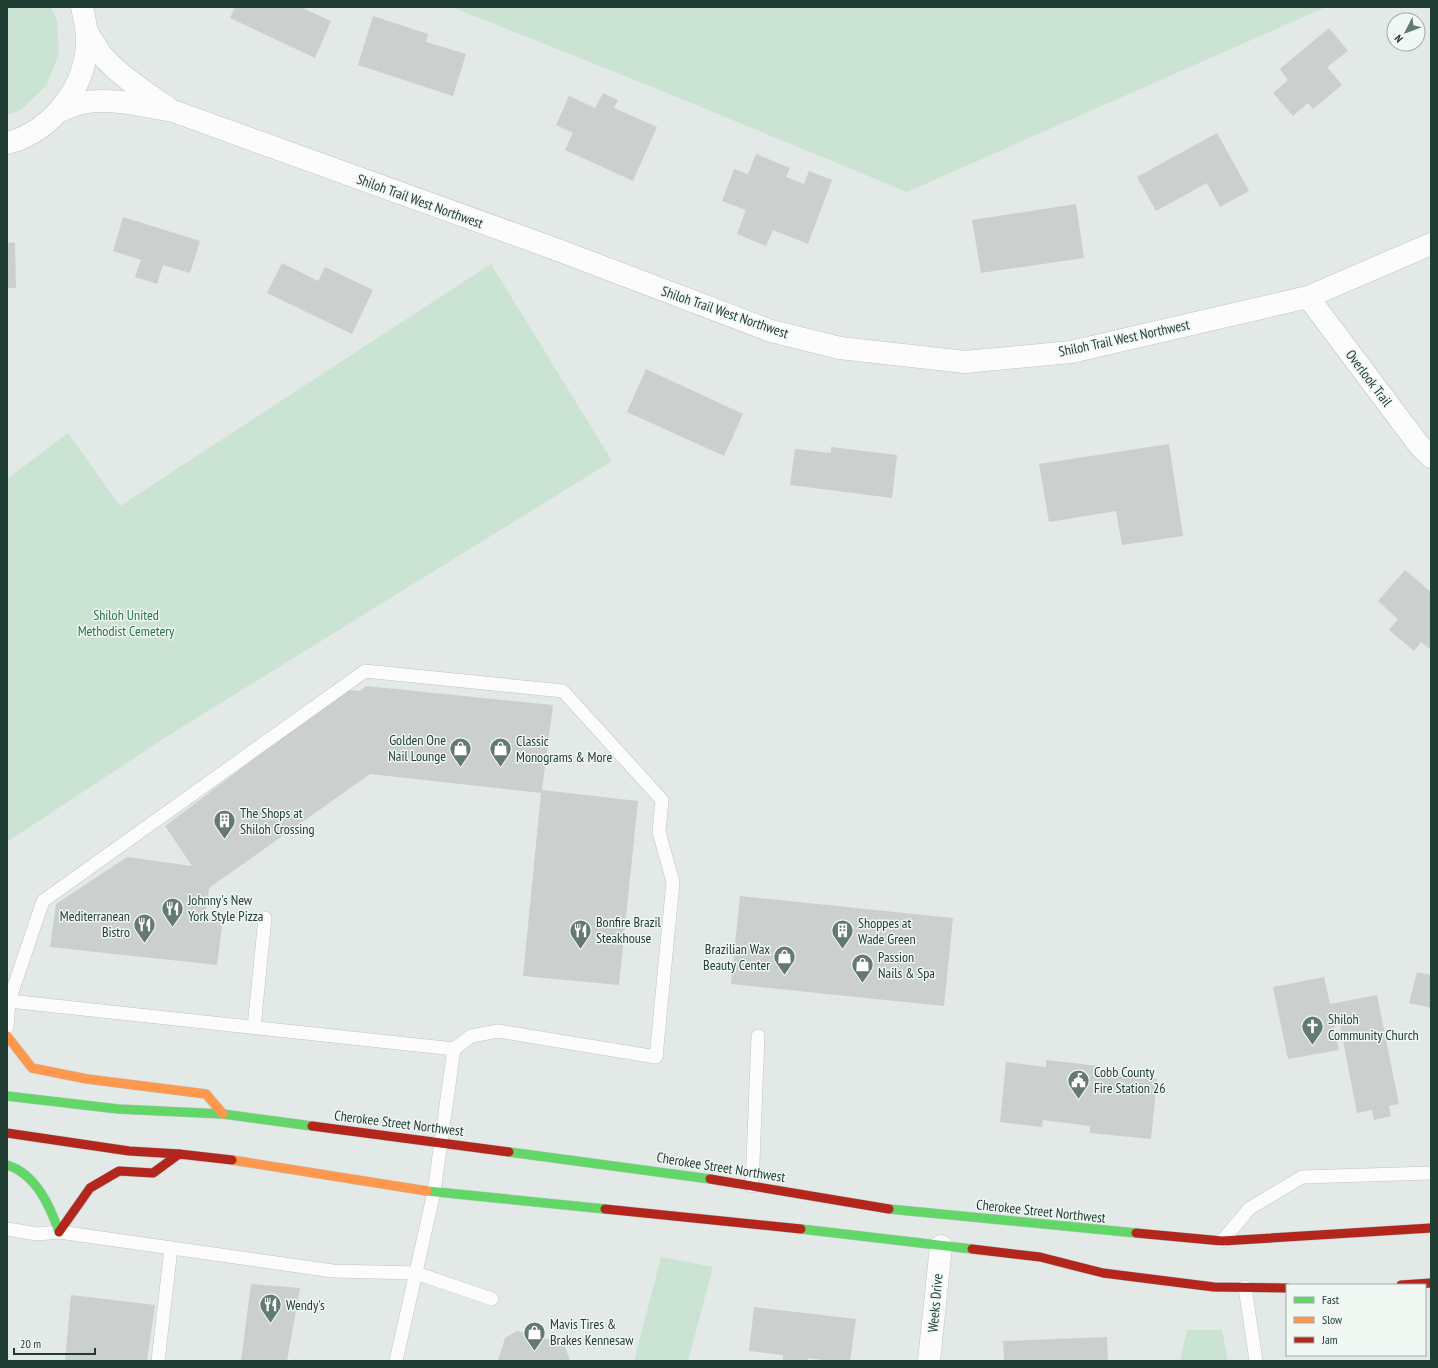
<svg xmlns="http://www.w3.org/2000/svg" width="1438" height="1368" font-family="'PT Sans Narrow',sans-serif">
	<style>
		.green { fill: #cbe3d2 }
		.building { fill: #cbd0ce }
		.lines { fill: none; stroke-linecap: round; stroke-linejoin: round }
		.lane-casing { stroke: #c0c6c3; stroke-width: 14 }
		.street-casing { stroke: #c0c6c3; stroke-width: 23 }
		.fast-casing { stroke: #bec7c3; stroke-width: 10 }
		.slow-casing { stroke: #bec7c3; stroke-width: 10 }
		.jam-casing { stroke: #bec7c3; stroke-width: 10 }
		.lane { stroke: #fbfcfb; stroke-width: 13 }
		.street { stroke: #fbfcfb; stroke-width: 22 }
		.fast { stroke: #63d668; stroke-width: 9 }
		.slow { stroke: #ff974d; stroke-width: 9 }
		.jam { stroke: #b3261e; stroke-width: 9 }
		.labels { text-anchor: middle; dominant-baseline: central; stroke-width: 3; stroke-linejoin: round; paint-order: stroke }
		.street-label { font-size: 14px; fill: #203d34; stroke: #f1f8f4 }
		.park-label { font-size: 14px; fill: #297544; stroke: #f1f8f4 }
		.poi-label { font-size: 14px; fill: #203d34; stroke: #f1f8f4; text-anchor: start }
	</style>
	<rect width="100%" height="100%" fill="#e3e9e6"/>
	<!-- green -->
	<g class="green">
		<path d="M7,7H51L57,20L59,54L46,86L21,110L7,115Z"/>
		<path d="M452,7H1326L907,192L650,86Z"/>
		<path d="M491,264L612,461L166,737L7,842V479L68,433L120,506Z"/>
		<path d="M661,1257L713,1267L688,1361H634Z"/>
		<path d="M1187,1330H1222L1228,1361H1180Z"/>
	</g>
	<!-- building -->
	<g class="building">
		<path d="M235,7H300L331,21L315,58L230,18Z"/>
		<path d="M373,16L428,34L426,42L466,54L453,96L358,65Z"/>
		<path d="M1329,28L1348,51L1327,67L1342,85L1313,109L1308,103L1293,116L1273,93L1288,80L1280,69Z"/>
		<path d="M603,93L618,100L614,108L657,127L633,181L565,150L573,133L556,125L569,96L595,108Z"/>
		<path d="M1217,133L1249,191L1220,207L1207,183L1156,211L1137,177Z"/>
		<path d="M756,154L790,168L786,177L804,184L809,171L832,180L808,244L773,230L766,246L737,234L746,210L722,201L734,169L748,174Z"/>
		<path d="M1076,204L1084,258L981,273L972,220Z"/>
		<path d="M123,217L200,241L190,273L163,265L157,284L135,277L141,260L113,251Z"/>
		<path d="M15,242L16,288H7V243Z"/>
		<path d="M282,263L318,281L325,267L373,290L352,334L267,293Z"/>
		<path d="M646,369L743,414L724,456L627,412Z"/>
		<path d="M1169,444L1183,536L1122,545L1116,511L1049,522L1039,464Z"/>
		<path d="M831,447L897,455L892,498L790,485L795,449L831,453Z"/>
		<path d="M1405,570L1431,592V650L1421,642L1414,651L1389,630L1398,619L1378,601Z"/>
		<path d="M366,686L553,705L542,790L638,801L619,985L523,976L541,793L370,774L209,888L205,918L223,920L217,965L50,947L56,904L127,857L192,866L165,826L345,690L360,691Z"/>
		<path d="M740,896L953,918L944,1006L731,984Z"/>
		<path d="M1417,972L1431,975V1008L1409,1003Z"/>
		<path d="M1324,977L1330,1004L1377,995L1399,1104L1389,1106L1391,1116L1374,1120L1372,1110L1357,1113L1340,1025L1334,1027L1339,1050L1288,1059L1273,987Z"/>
		<path d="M1046,1060L1099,1066L1098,1073L1157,1079L1151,1139L1090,1133V1126L1043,1120L1042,1127L1000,1122L1006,1062L1046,1067Z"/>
		<path d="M251,1284L300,1288L287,1361H241Z"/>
		<path d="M71,1295L155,1305L147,1361H65Z"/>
		<path d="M754,1307L856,1319L850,1361H831L808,1358L807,1361H783V1355L749,1351Z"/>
		<path d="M517,1331L564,1344L570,1361H498L505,1338Z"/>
		<path d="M1107,1337L1108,1361H1004L1003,1341Z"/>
	</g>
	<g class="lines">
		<defs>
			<g id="lane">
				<path d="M7,1027L9,1001L454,1049L471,1036L498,1031L656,1057L673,882L659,832L662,800L563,691L365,671L43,901L9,1001"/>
				<path d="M254,1027L265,918"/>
				<path d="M752,1186L758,1036"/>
				<path d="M7,1229L37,1234L59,1232L333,1271L416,1273L492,1299"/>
				<path d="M1222,1241L1250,1208L1302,1177L1431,1173"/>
				<path d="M1245,1287L1256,1361"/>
				<path d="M158,1361L171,1248"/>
				<path d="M396,1361L434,1192L454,1049"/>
			</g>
			<g id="street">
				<path d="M87,32C91,39 96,46 100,53C116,73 146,93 167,107"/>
				<path d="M60,111C67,108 74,105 81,103C111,97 143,106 173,111L550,247L771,331L840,348L965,362L1071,352L1308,297L1431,244"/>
				<path d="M7,143C45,134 78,97 85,59C89,41 86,24 82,7"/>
				<path d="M1308,297L1419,445L1431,457"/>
				<path d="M929,1361L941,1246"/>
			</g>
			<g id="fast">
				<path d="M7,1096L118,1109L223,1114L312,1126"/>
				<path d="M509,1152L710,1179"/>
				<path d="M7,1165C36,1174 50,1206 59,1232"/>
				<path d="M427,1191L605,1209"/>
				<path d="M889,1209L1136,1233"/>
				<path d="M801,1229L972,1249"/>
			</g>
			<g id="slow">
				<path d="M7,1036L32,1068L87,1079L206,1094L223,1114"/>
				<path d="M232,1160L427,1191"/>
			</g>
			<g id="jam">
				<path d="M312,1126L509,1152"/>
				<path d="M7,1133L129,1151L179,1154L232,1160"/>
				<path d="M710,1179L889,1209"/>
				<path d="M605,1209L801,1229"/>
				<path d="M59,1232L90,1188L119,1171L153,1173L179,1154"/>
				<path d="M1136,1233L1222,1241L1431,1228"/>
				<path d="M972,1249L1040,1257L1103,1273L1214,1287L1287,1288"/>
				<path d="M1401,1285L1431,1283"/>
			</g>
		</defs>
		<!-- lane casing -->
		<use href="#lane" class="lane-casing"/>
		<!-- street casing -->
		<use href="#street" class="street-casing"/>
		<!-- fast casing -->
		<use href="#fast" class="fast-casing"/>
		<!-- slow casing -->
		<use href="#slow" class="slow-casing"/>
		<!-- jam casing -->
		<use href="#jam" class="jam-casing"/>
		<!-- lane -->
		<use href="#lane" class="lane"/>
		<!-- street -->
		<use href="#street" class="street"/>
		<!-- fast -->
		<use href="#fast" class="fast"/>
		<!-- slow -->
		<use href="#slow" class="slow"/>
		<!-- jam -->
		<use href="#jam" class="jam"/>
	</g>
	<!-- icons -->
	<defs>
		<symbol id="shop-pin" viewBox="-11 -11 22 30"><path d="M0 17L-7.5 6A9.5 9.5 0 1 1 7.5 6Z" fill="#647972" stroke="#f1f8f4"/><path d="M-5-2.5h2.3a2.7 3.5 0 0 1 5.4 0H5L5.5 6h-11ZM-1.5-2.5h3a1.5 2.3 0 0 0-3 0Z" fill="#fff"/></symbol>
		<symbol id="building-pin" viewBox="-11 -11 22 30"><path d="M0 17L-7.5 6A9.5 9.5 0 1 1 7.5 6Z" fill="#647972" stroke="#f1f8f4"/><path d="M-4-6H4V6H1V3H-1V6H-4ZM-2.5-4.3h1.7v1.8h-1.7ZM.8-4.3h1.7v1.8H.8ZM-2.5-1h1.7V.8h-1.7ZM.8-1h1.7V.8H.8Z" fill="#fff"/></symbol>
		<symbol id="restaurant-pin" viewBox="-11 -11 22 30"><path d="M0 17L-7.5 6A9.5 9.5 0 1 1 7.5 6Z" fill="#647972" stroke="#f1f8f4"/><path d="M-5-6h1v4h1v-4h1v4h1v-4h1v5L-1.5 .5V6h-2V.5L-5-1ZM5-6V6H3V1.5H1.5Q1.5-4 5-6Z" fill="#fff"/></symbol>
		<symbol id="church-pin" viewBox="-11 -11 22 30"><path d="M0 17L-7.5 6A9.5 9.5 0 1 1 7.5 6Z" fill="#647972" stroke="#f1f8f4"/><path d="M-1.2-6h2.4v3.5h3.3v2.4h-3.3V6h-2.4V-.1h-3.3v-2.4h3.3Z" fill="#fff"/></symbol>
		<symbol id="civic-pin" viewBox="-11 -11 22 30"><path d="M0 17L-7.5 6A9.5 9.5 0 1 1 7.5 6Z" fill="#647972" stroke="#f1f8f4"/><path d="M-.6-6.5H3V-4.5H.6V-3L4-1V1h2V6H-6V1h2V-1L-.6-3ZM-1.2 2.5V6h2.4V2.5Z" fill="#fff"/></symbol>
	</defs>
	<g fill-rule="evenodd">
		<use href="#shop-pin" x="448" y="736" width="25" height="34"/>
		<use href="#shop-pin" x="488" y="736" width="25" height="34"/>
		<use href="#building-pin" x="212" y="808" width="25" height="34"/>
		<use href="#restaurant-pin" x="160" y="896" width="25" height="34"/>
		<use href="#restaurant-pin" x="132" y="912" width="25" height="34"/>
		<use href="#restaurant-pin" x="568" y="918" width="25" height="34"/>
		<use href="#building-pin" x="830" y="918" width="25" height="34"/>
		<use href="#shop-pin" x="772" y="944" width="25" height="34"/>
		<use href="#shop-pin" x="850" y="952" width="25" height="34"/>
		<use href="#church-pin" x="1300" y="1014" width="25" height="34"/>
		<use href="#civic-pin" x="1066" y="1068" width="25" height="34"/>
		<use href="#restaurant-pin" x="258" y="1292" width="25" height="34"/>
		<use href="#shop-pin" x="522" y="1320" width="25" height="34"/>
	</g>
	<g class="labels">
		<!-- street labels -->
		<g class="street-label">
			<text transform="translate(420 201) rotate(20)">Shiloh Trail West Northwest</text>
			<text transform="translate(725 312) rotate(19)">Shiloh Trail West Northwest</text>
			<text transform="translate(1124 338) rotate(-12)">Shiloh Trail West Northwest</text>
			<text transform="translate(1369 378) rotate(53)">Overlook Trail</text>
			<text transform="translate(399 1123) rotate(7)">Cherokee Street Northwest</text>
			<text transform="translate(721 1167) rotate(9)">Cherokee Street Northwest</text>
			<text transform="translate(1041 1211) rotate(6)">Cherokee Street Northwest</text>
			<text transform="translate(935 1303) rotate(-85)">Weeks Drive</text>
		</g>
		<!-- park labels -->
		<g class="park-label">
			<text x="126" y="615">Shiloh United<tspan x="126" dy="16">Methodist Cemetery</tspan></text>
		</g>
		<!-- poi labels -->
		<g class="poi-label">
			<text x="446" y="740" text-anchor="end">Golden One<tspan x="446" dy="16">Nail Lounge</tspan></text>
			<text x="516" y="741">Classic<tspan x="516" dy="16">Monograms &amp; More</tspan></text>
			<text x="240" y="813">The Shops at<tspan x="240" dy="16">Shiloh Crossing</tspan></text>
			<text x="188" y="900">Johnny's New<tspan x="188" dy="16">York Style Pizza</tspan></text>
			<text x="130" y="916" text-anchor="end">Mediterranean<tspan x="130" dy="16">Bistro</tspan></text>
			<text x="596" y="922">Bonfire Brazil<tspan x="596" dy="16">Steakhouse</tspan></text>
			<text x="858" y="923">Shoppes at<tspan x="858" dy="16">Wade Green</tspan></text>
			<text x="770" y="949" text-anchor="end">Brazilian Wax<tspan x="770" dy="16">Beauty Center</tspan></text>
			<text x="878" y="957">Passion<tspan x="878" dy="16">Nails &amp; Spa</tspan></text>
			<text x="1328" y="1019">Shiloh<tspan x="1328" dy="16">Community Church</tspan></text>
			<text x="1094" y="1072">Cobb County<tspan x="1094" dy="16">Fire Station 26</tspan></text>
			<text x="286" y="1305">Wendy's</text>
			<text x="550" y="1324">Mavis Tires &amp;<tspan x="550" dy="16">Brakes Kennesaw</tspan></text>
		</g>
	</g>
	<!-- border -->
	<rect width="1438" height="1368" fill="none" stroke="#203d34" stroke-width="16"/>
	<!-- legend -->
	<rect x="1286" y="1284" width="140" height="72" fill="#f1f8f4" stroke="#9dada7"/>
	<rect x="1294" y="1297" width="20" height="6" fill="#63d668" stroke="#9dada7"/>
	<text x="1322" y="1304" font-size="12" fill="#203d34">Fast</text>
	<rect x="1294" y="1317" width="20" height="6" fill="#ff974d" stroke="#9dada7"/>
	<text x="1322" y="1324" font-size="12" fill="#203d34">Slow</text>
	<rect x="1294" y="1337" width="20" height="6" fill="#b3261e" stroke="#9dada7"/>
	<text x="1322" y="1344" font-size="12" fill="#203d34">Jam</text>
	<!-- north arrow -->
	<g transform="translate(1406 32) rotate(228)"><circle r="19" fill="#f1f8f4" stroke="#9dada7"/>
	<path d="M0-3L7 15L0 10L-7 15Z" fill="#647972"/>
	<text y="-6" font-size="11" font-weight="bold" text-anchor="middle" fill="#203d34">N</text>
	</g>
	<!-- scale -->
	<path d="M14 1348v6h81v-6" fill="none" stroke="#203d34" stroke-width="2"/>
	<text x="20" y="1348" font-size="12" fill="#203d34" stroke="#f1f8f4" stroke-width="3" paint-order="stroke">20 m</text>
</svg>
